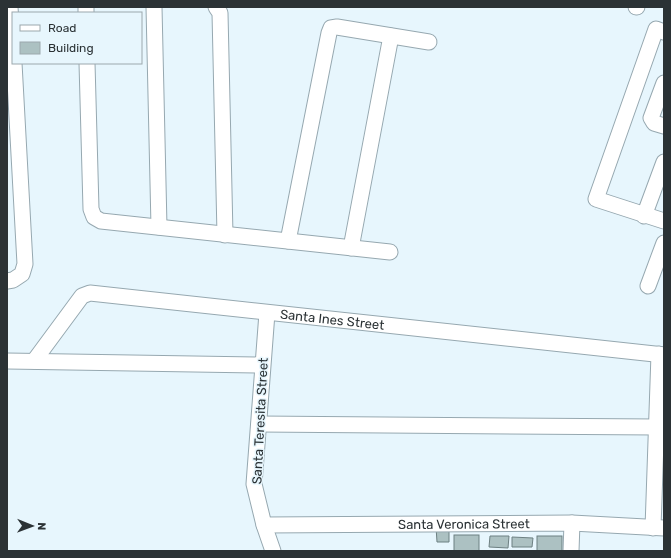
<svg xmlns="http://www.w3.org/2000/svg" width="671" height="558" font-family="Rubik,sans-serif">
	<style>
		.building { fill: #acc1c2; stroke: #6d8082 }
		.lines { fill: none; stroke-linecap: round; stroke-linejoin: round }
		.street-casing { stroke: #96a8b0; stroke-width: 17 }
		.street { stroke: #fff; stroke-width: 15 }
		.labels { text-anchor: middle; dominant-baseline: central; stroke-width: 3; stroke-linejoin: round; paint-order: stroke }
		.street-label { font-size: 13px; fill: #2b3235; stroke: #e7f6fd }
	</style>
	<rect width="100%" height="100%" fill="#e7f6fd"/>
	<!-- building -->
	<g class="building">
		<path d="M436,527H449V542H437Z"/>
		<rect x="454" y="535" width="25" height="16"/>
		<path d="M490,536H509L508,548L489,547Z"/>
		<rect x="537" y="536" width="25" height="15"/>
		<path d="M512,537L533,538L532,547H512Z"/>
	</g>
	<g class="lines">
		<defs>
			<g id="street">
				<path d="M10,7L13,53"/>
				<path d="M86,7V13"/>
				<path d="M154,7L159,227"/>
				<path d="M216,7L220,13L225,235"/>
				<path d="M636,7H637"/>
				<path d="M664,32L656,29L596,199L664,221"/>
				<path d="M87,63L91,209L94,217L101,221L390,252"/>
				<path d="M664,83L651,118L654,123L664,126"/>
				<path d="M644,216L664,162"/>
				<path d="M288,241L329,33L331,28L337,27L429,42"/>
				<path d="M351,248L391,36"/>
				<path d="M7,281L13,280L22,274L25,264L14,63"/>
				<path d="M648,286L664,243"/>
				<path d="M267,313L254,484L264,525L273,551"/>
				<path d="M7,361L262,365"/>
				<path id="s1" d="M34,361L82,296L90,293L664,355"/>
				<path d="M259,424L657,427"/>
				<path id="s2" d="M264,525L572,523L664,528"/>
				<path d="M653,528L659,354"/>
				<path d="M571,551L572,523"/>
			</g>
		</defs>
		<!-- street casing -->
		<use href="#street" class="street-casing"/>
		<!-- street -->
		<use href="#street" class="street"/>
	</g>
	<g class="labels">
		<!-- street labels -->
		<g class="street-label">
			<text stroke="none"><textPath href="#s1" startOffset="333">Santa Ines Street</textPath></text>
			<text transform="translate(260 421) rotate(-87)">Santa Teresita Street</text>
			<text stroke="none"><textPath href="#s2" startOffset="200">Santa Veronica Street</textPath></text>
		</g>
	</g>
	<!-- border -->
	<rect width="671" height="558" fill="none" stroke="#2b3235" stroke-width="16"/>
	<!-- legend -->
	<rect x="12" y="12" width="130" height="52" fill="#e7f6fd" stroke="#9ca8ad"/>
	<rect x="20" y="25" width="20" height="6" fill="#ffffff" stroke="#9ca8ad"/>
	<text x="48" y="32" font-size="12" fill="#2b3235">Road</text>
	<rect x="20" y="42" width="20" height="12" fill="#acc1c2" stroke="#9ca8ad"/>
	<text x="48" y="52" font-size="12" fill="#2b3235">Building</text>
	<!-- north arrow -->
	<g transform="translate(32 526) rotate(91)" stroke="#e7f6fd" stroke-width="3" paint-order="stroke">
	<path d="M0-3L7 15L0 10L-7 15Z" fill="#2b3235"/>
	<text y="-6" font-size="11" font-weight="bold" text-anchor="middle" fill="#2b3235">N</text>
	</g>
</svg>
